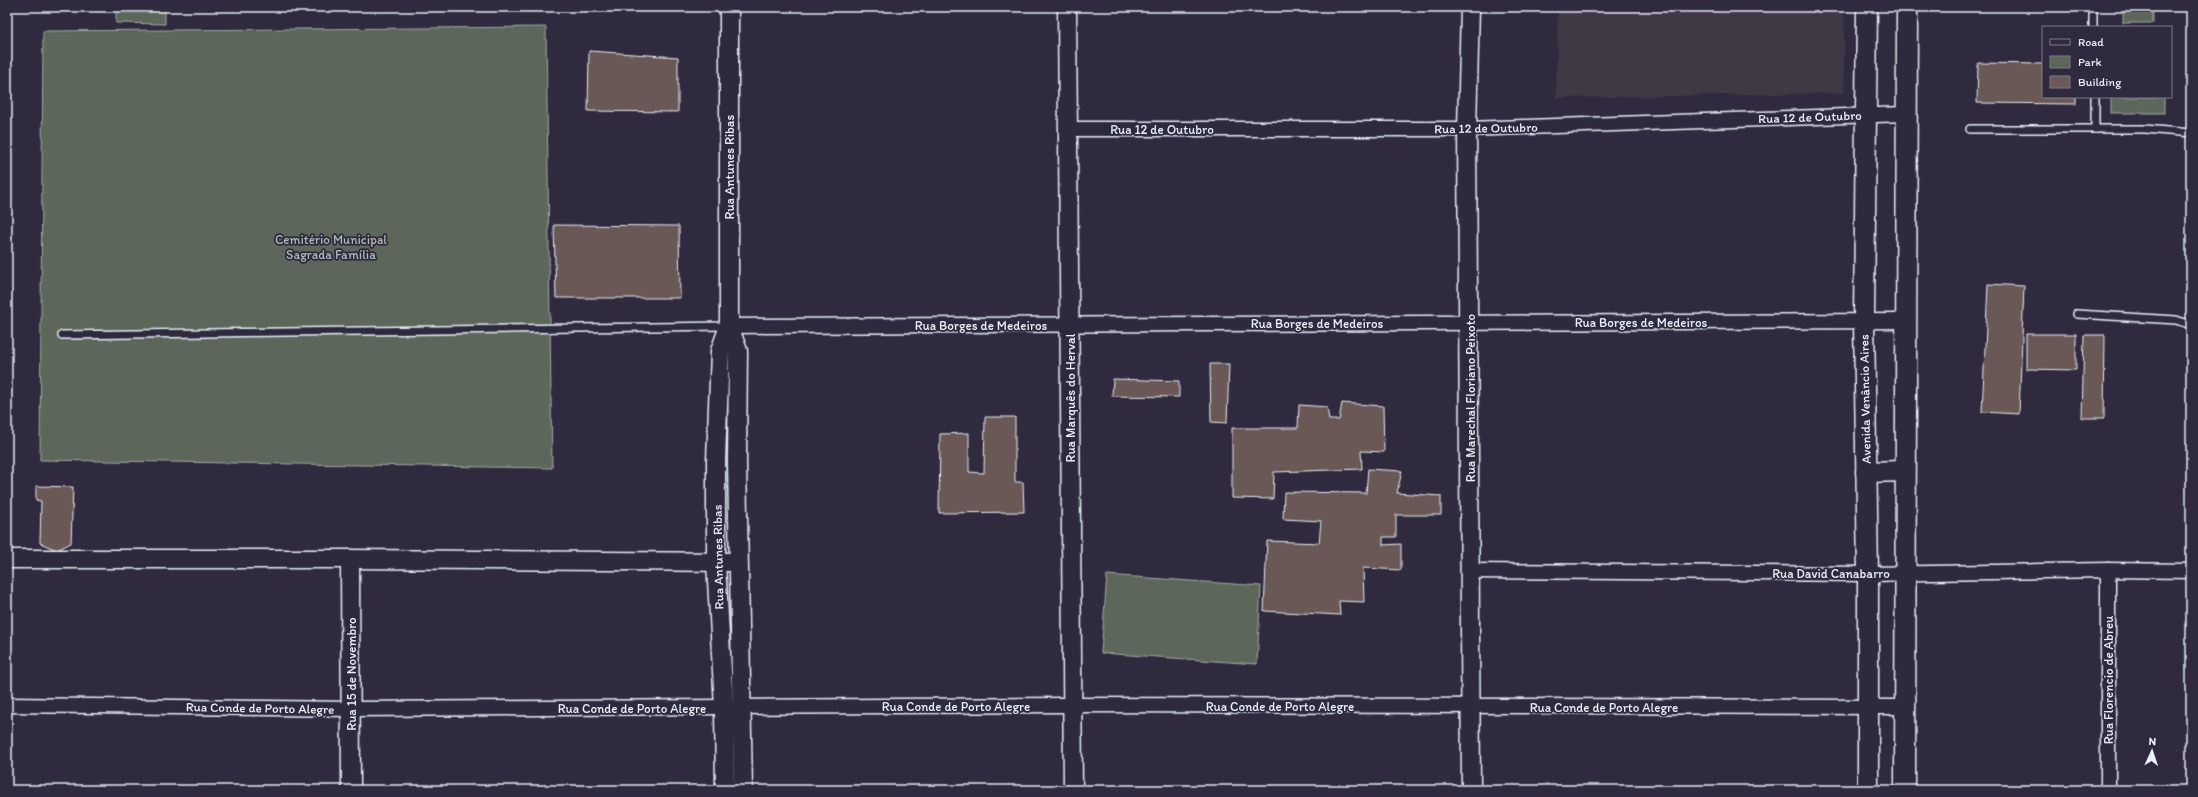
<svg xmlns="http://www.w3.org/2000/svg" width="2198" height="797" font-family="Itim,sans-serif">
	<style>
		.built { fill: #413845 }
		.green { fill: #5c665a; stroke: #a2aca9 }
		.building { fill: #6a5957; stroke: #e8f1f8 }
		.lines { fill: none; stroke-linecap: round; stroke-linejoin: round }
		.service-casing { stroke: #e8f1f8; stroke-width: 10 }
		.minor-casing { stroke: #e8f1f8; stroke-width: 17 }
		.tertiary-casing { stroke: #e8f1f8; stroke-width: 21 }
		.secondary-casing { stroke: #e8f1f8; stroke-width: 23 }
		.service { stroke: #2f2a3d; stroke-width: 7 }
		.minor { stroke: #2f2a3d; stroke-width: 14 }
		.tertiary { stroke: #2f2a3d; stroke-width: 18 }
		.secondary { stroke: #2f2a3d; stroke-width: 20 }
		.labels { text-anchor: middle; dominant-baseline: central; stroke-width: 3.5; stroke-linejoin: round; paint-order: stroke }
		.street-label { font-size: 13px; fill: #e8f1f8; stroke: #2f2a3d }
		.park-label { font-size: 13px; fill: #b0b9b9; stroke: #2f2a3d }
	</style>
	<rect width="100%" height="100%" fill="#2f2a3d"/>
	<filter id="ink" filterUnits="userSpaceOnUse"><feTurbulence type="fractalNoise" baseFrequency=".025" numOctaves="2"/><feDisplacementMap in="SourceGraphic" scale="8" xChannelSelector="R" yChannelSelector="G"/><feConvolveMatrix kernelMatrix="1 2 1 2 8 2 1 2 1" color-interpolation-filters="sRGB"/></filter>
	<g filter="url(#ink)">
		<!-- built -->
		<path class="built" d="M1558,7H1844V93L1556,98Z"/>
		<!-- green -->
		<g class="green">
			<path d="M116,7H165V24L116,23Z"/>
			<rect x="2123" y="7" width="30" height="16"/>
			<path d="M546,27L552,468L40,460L43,31Z"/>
			<rect x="2111" y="97" width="53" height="16"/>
			<path d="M1107,575L1261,586L1257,664L1101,653Z"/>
		</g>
		<!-- building -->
		<g class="building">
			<path d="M589,51L678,57V112L588,111Z"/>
			<path d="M1978,63L2043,64V97H2076V104L1977,103Z"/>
			<path d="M554,225L679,226L680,298H556Z"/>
			<path d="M1988,284L2024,286L2019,414L1982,412Z"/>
			<path d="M2026,334H2076V370L2026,369Z"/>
			<path d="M2084,335H2105L2104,418H2082Z"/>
			<path d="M1210,364H1229L1227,423L1211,422Z"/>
			<path d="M1113,379L1179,381V397L1112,396Z"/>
			<path d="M1342,403L1383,406L1384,452L1361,451L1362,469L1274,472L1273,499L1232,498V428H1298L1299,405L1327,407L1329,420H1339Z"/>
			<path d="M985,417H1015V482H1023L1024,512L939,513L940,434L969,433V472L984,473Z"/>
			<path d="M1368,469L1402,471L1397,493L1441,496V515H1396V537H1383V545L1401,544V570L1363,568L1364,602L1339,601L1340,615L1264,611L1267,541L1319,543L1321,521L1283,519L1284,492L1366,493Z"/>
			<path d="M36,486L73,487L71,543L57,550L40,543L41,501L36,500Z"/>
		</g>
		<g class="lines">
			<defs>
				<g id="service">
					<path d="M2093,7V27"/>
					<path d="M2095,97V129"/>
					<path d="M1970,129H2145L2191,133"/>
					<path d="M2077,314L2176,320L2191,325"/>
					<path d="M62,335L728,326"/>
				</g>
				<g id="minor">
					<path d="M1067,129H1467L1906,114"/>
					<path d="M729,326L1905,321"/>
					<path d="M2108,570V790"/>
					<path d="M1470,571L1868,574L2108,570L2191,571"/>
					<path d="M7,705L351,709L1072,705L1905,707"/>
				</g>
				<g id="tertiary">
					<path d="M729,7V326L738,351L737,461L743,790"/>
					<path d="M1067,7L1073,790"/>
					<path d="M1470,7L1467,129L1471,790"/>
					<path d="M7,559H350L738,562"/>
					<path d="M350,559L351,790"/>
					<path d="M725,790L724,708L716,562V461L720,351L729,326"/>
				</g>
				<g id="secondary">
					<path d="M1867,7L1864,321L1868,574V790"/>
					<path d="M1866,472L1905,471"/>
					<path d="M1905,790L1907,7"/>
				</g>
			</defs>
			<!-- service casing -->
			<use href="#service" class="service-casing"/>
			<!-- minor casing -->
			<use href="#minor" class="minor-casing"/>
			<!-- tertiary casing -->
			<use href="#tertiary" class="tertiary-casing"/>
			<!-- secondary casing -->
			<use href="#secondary" class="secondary-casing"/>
			<!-- service -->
			<use href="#service" class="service"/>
			<!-- minor -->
			<use href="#minor" class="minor"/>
			<!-- tertiary -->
			<use href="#tertiary" class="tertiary"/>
			<!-- secondary -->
			<use href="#secondary" class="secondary"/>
		</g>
	</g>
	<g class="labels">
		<!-- street labels -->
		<g class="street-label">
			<text transform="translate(1810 117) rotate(-2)">Rua 12 de Outubro</text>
			<text transform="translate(1486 128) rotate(-1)">Rua 12 de Outubro</text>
			<text x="1162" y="129">Rua 12 de Outubro</text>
			<text transform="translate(729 167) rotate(-90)">Rua Antunes Ribas</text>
			<text x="1641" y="322">Rua Borges de Medeiros</text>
			<text x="1317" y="323">Rua Borges de Medeiros</text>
			<text x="981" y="325">Rua Borges de Medeiros</text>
			<text transform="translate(1070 398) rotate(-90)">Rua Marquês do Herval</text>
			<text transform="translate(1470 398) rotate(-90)">Rua Marechal Floriano Peixoto</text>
			<text transform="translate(1865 399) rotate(-91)">Avenida Venâncio Aires</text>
			<text transform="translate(718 557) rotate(-91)">Rua Antunes Ribas</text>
			<text x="1831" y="573">Rua David Canabarro</text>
			<text transform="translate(351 674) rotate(-90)">Rua 15 de Novembro</text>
			<text transform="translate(2108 680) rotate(-90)">Rua Florencio de Abreu</text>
			<text x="956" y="706">Rua Conde de Porto Alegre</text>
			<text x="1280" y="706">Rua Conde de Porto Alegre</text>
			<text x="1604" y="707">Rua Conde de Porto Alegre</text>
			<text transform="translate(260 708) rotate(1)">Rua Conde de Porto Alegre</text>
			<text x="632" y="708">Rua Conde de Porto Alegre</text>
		</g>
		<!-- park labels -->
		<g class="park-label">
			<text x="331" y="239">Cemitério Municipal<tspan x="331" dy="15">Sagrada Família</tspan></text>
		</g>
	</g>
	<!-- margin -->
	<rect width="2198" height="797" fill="none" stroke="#2f2a3d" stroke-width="24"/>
	<rect x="12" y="12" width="2174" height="773" fill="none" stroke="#e8f1f8" stroke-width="1.5" filter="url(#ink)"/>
	<!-- legend -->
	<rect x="2042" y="26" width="130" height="72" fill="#2f2a3d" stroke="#797a88"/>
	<rect x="2050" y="39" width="20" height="6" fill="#2f2a3d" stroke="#797a88"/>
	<text x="2078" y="46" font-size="12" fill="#e8f1f8">Road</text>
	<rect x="2050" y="56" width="20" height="12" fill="#5c665a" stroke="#797a88"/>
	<text x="2078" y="66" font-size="12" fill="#e8f1f8">Park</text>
	<rect x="2050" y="76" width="20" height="12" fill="#6a5957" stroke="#797a88"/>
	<text x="2078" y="86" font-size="12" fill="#e8f1f8">Building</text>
	<!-- north arrow -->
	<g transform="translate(2152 751) rotate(3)" stroke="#2f2a3d" stroke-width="3" paint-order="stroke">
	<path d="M0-3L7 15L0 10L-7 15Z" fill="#e8f1f8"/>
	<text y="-6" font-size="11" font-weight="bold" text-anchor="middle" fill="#e8f1f8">N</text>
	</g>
</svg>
